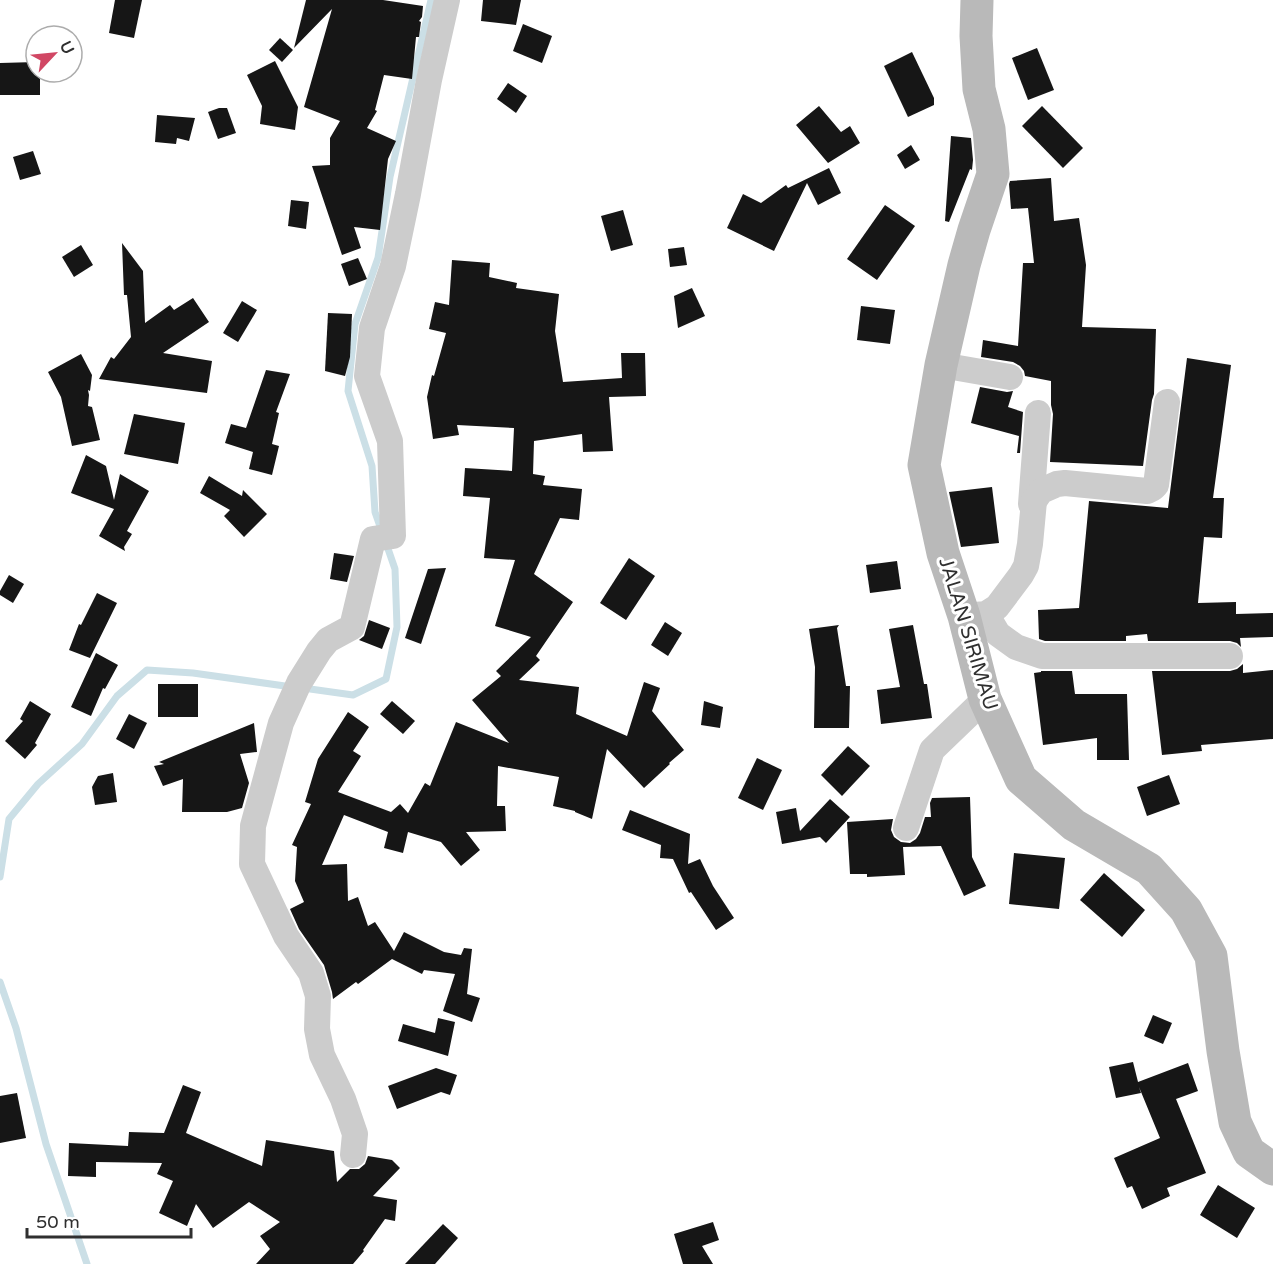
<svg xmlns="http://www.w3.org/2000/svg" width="1273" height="1264" font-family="'Varela Round',sans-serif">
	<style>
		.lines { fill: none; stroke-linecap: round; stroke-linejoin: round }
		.stream { stroke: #cbdfe6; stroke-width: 7 }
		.building { fill: #161616 }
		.street { stroke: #ccc; stroke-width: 26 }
		.secondary { stroke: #b9b9b9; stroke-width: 33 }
		.labels { text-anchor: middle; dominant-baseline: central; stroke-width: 6; stroke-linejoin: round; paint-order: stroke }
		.street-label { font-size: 20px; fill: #2f2f2f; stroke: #fff }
	</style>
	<rect width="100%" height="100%" fill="#fff"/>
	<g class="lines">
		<!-- stream -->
		<g class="stream">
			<path d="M382,532L375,512L372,466L348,391L355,324L378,258L390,177L431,0"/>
			<path d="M303,688L353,695L386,679L397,627L395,569L386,543"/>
			<path d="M0,877L9,819L38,784L82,744L117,696L147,670L193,673L292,687"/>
			<path d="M0,982L16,1028L46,1144L87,1264"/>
		</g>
	</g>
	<!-- building -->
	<g class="building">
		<path d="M115,0H142L134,38L109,33Z"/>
		<path d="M306,0H383L423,6L422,17L419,21L421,22L419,37H416L412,79L384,75L375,110L377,111L367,128L396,141L388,159L380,230L354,227L361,248L342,255L312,166L330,165V138L340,121L304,107L332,9L294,48Z"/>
		<path d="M483,0H521L516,25L481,21Z"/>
		<path d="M523,24L552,36L542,63L513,51Z"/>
		<path d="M280,38L293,50L282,62L269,50Z"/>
		<path d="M1037,48L1054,90L1028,100L1012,58Z"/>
		<path d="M912,52L934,98V105L908,117L884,66Z"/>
		<path d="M275,61L298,107L295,130L260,124L262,106L247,75Z"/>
		<path d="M36,62V72H40V95H0V63Z"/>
		<path d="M508,83L527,96L516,113L497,99Z"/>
		<path d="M819,106L841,132L850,126L860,143L828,163L796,125Z"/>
		<path d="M1042,106L1083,148L1063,168L1022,126Z"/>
		<path d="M219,108H227L236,133L218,139L208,112Z"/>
		<path d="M157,115L195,118L189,141L177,138L176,144L155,142Z"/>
		<path d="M951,136L971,138L973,160L972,170L970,169L949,222L945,221Z"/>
		<path d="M911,145L920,160L905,169L897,155Z"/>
		<path d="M33,151L41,174L20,180L13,157Z"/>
		<path d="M829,168L841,193L818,205L807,183L774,251L727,228L743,194L761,203L786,185L788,188Z"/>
		<path d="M1051,178L1054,221L1079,218L1086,265L1082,327L1156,329L1154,394L1152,400L1143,466L1050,462L1053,414L1051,405V381L1025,376L1024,371L1020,366L1013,362L981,357L983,340L1018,346L1023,263H1034L1028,208L1011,209L1009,184L1010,181Z"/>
		<path d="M291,200L309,202L306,229L288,226Z"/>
		<path d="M885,205L915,226L877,280L847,259Z"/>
		<path d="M623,210L633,245L611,251L601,216Z"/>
		<path d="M122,243L143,271L145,323L170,305L174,310L193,298L209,322L163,353L212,361L207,393L99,379L111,357L114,359L131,337L127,295H124Z"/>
		<path d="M81,245L93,265L74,277L62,257Z"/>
		<path d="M684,247L687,265L670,267L668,249Z"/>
		<path d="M358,258L367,279L349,286L341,264Z"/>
		<path d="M452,260L490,263L489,277L517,283L516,288L559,294L555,331L563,382L622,378L621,353H645L646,396L609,397L613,451L583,452L582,434L534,441L533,474L545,476L543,485L582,489L579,520L560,518L534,574L573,602L536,656L540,660L519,680L579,687L576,714L627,736L644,682L660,688L652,711L684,750L669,763L670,764L644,788L607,749L592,819L575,812V811L553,806L559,777L498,766L497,806H505L506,831L466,832L480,850L461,866L441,842L408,832L403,853L384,848L388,832L344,815L322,865L347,864L348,901L358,897L368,926L375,922L394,951L404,932L444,952L461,955L464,948L472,949L467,994L480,998L472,1022L443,1011L455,974L424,970L422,974L392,959L358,984L356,982L333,999L332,992L324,965L299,929L290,909L304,902L295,881L297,847L292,845L311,804L305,802L318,759L348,712L369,727L353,751L361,756L338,792L391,812L400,804L408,813L425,783L430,786L456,722L509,743L472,700L501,676L496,671L531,637L495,626L515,560L484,558L490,498L463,496L465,468L512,471L514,428L457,425L459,435L433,439L427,397L432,375L434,376L446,333L429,329L435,302L449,305Z"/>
		<path d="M692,288L705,316L678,328L674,296Z"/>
		<path d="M242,301L257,310L238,342L223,333Z"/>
		<path d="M861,306L895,310L890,344L857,340Z"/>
		<path d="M328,313L352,314L350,357L345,376L325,371Z"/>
		<path d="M81,354L92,375L90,391L88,390L89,395L88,406L92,407L100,440L72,446L61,397L48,372Z"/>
		<path d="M1187,358L1231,365L1213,498H1224L1222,538L1204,537L1198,603L1236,602V614L1273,613V637L1240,638L1241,647L1237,643L1230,641H1148L1147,634L1126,636V641H1045L1039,639L1038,610L1079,608L1089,501L1168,508Z"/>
		<path d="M266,370L290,374L276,412L279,413L272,444L279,446L272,475L249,469L253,452L225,443L231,424L246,428Z"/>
		<path d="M980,387L1007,392L1013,391L1008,407L1023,412L1020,453H1017L1019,436L971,423Z"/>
		<path d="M134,414L185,423L178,464L124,454Z"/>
		<path d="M86,455L106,466L114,500L120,474L149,491L127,531L132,534L124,547L125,551L99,536L114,509L71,493Z"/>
		<path d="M209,476L242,496L243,490L267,514L244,537L224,516L230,510L200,493Z"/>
		<path d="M992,487L999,543L961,547L949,492Z"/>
		<path d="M334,553L354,556L347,582L330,579Z"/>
		<path d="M629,558L655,576L626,620L600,603Z"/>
		<path d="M897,561L901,589L870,593L866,565Z"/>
		<path d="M446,568L421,644L405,638L428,569Z"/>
		<path d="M9,575L24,584L13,603L0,595V591Z"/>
		<path d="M97,593L117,603L90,658L69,650L79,624L81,625Z"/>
		<path d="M369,620L390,628L382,649L359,640L364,636Z"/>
		<path d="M665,622L682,633L668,656L651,645Z"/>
		<path d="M839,625L837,628L846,686H850L849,728H814L815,667L809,629Z"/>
		<path d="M913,625L924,684H927L932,718L881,724L877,690L900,687L889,629Z"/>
		<path d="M96,653L118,665L105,689L103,688L91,716L71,707Z"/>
		<path d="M1243,664V673L1273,670V739L1201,745L1202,751L1162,755L1152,671H1230L1237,669Z"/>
		<path d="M1041,671H1072L1075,694H1127L1129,760H1097V738L1043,745L1034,673L1041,672Z"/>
		<rect x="158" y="684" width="40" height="33"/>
		<path d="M30,701L51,714L35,743L37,745L25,759L5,741L23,721L20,719Z"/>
		<path d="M392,701L415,721L403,734L380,714Z"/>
		<path d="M704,701L723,707L720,728L701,725Z"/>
		<path d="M129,714L147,723L134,749L116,739Z"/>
		<path d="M254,723L257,752L240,754L249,783L242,808L227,812H182L183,779L163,786L154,766L164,764L159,762Z"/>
		<path d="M848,746L870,766L842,796L821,775Z"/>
		<path d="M757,758L782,770L763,810L738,798Z"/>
		<path d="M113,773L117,802L95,805L92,787L98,776Z"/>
		<path d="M1169,775L1180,804L1147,816L1137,787Z"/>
		<path d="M970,797L972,857L986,886L964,896L941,846L903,847L905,875L867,877V874H850L847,822L893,819L891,830L894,837L901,842L910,843L916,839L920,833L925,817H931L930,803L932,798Z"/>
		<path d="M830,799L850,817L826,843L820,837L782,844L776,812L796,808L800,831Z"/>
		<path d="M630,810L690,834L688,864L700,859L713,886L734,918L716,930L691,892L689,893L673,859L660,858L661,845L622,830Z"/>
		<path d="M1014,853L1065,858L1059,909L1009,904Z"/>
		<path d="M1104,873L1145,910L1122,937L1080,900Z"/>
		<path d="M1153,1015L1172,1023L1163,1044L1144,1036Z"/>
		<path d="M438,1018L455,1022L448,1056L398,1041L403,1024L435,1033Z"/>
		<path d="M1133,1062L1138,1082L1188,1063L1198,1091L1176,1099L1206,1173L1167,1188L1170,1196L1142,1209L1132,1186L1127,1188L1114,1158L1160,1138L1139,1087L1141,1093L1116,1098L1109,1067Z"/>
		<path d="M436,1068L457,1075L450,1095L441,1092L397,1109L388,1086Z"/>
		<path d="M183,1085L201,1092L186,1133L262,1166L266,1140L334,1151L337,1182L350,1169H359L365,1164L368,1156L392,1160L400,1168L373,1196L397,1200L395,1221L385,1219L363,1250L364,1251L353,1264H256L270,1249L260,1236L280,1222L249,1202L213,1228L196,1204L187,1226L159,1213L173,1181L157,1174L162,1163L96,1162V1177L68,1176L69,1143L128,1146L129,1132L164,1133Z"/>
		<path d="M17,1093L26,1138L0,1143V1096Z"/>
		<path d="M1218,1185L1255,1208L1237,1238L1200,1215Z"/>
		<path d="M713,1222L719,1240L702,1246L713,1264H683L674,1234Z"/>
		<path d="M443,1224L458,1238L435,1264H405Z"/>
	</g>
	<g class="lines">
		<!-- street -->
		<g class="street">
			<path d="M941,365L1010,377"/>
			<path d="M1034,502L1031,504L1038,413"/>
			<path d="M986,614L998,634L1016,647L1042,656H1230"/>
			<path d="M964,616L986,614L997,607L1021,575L1026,566L1030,544L1034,501L1041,491L1057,484L1065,483L1147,491L1153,488L1156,485L1167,402"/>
			<path d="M906,828L932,750L985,699"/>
			<path d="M353,1155L355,1134L343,1099L322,1055L317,1029L318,996L311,973L286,936L252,864L253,826L281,723L299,683L319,651L328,640L352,627L373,539L393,536L390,441L367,376L372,328L393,266L408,194L429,80L447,0"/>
		</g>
		<!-- secondary -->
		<path class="secondary" d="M977,0L976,36L979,89L989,129L993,174L974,230L964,265L941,365L924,465L943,553L964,616L985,699L1021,779L1074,825L1149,869L1186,910L1211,956L1223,1051L1235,1122L1249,1152L1273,1169"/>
	</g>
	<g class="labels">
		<!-- street labels -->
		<g class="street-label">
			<text transform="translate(968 634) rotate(73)">JALAN SIRIMAU</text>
		</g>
	</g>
	<!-- north arrow -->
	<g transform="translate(54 54) rotate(64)"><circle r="28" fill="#ffffff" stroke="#acacac" stroke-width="1.5"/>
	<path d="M0-4.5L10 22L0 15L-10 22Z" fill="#d14764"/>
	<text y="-9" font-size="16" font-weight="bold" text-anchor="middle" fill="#2f2f2f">U</text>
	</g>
	<!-- scale -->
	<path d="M27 1228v9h164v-9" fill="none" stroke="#2f2f2f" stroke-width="3"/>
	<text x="36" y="1228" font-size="18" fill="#2f2f2f" stroke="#ffffff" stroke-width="4.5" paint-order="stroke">50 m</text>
</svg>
